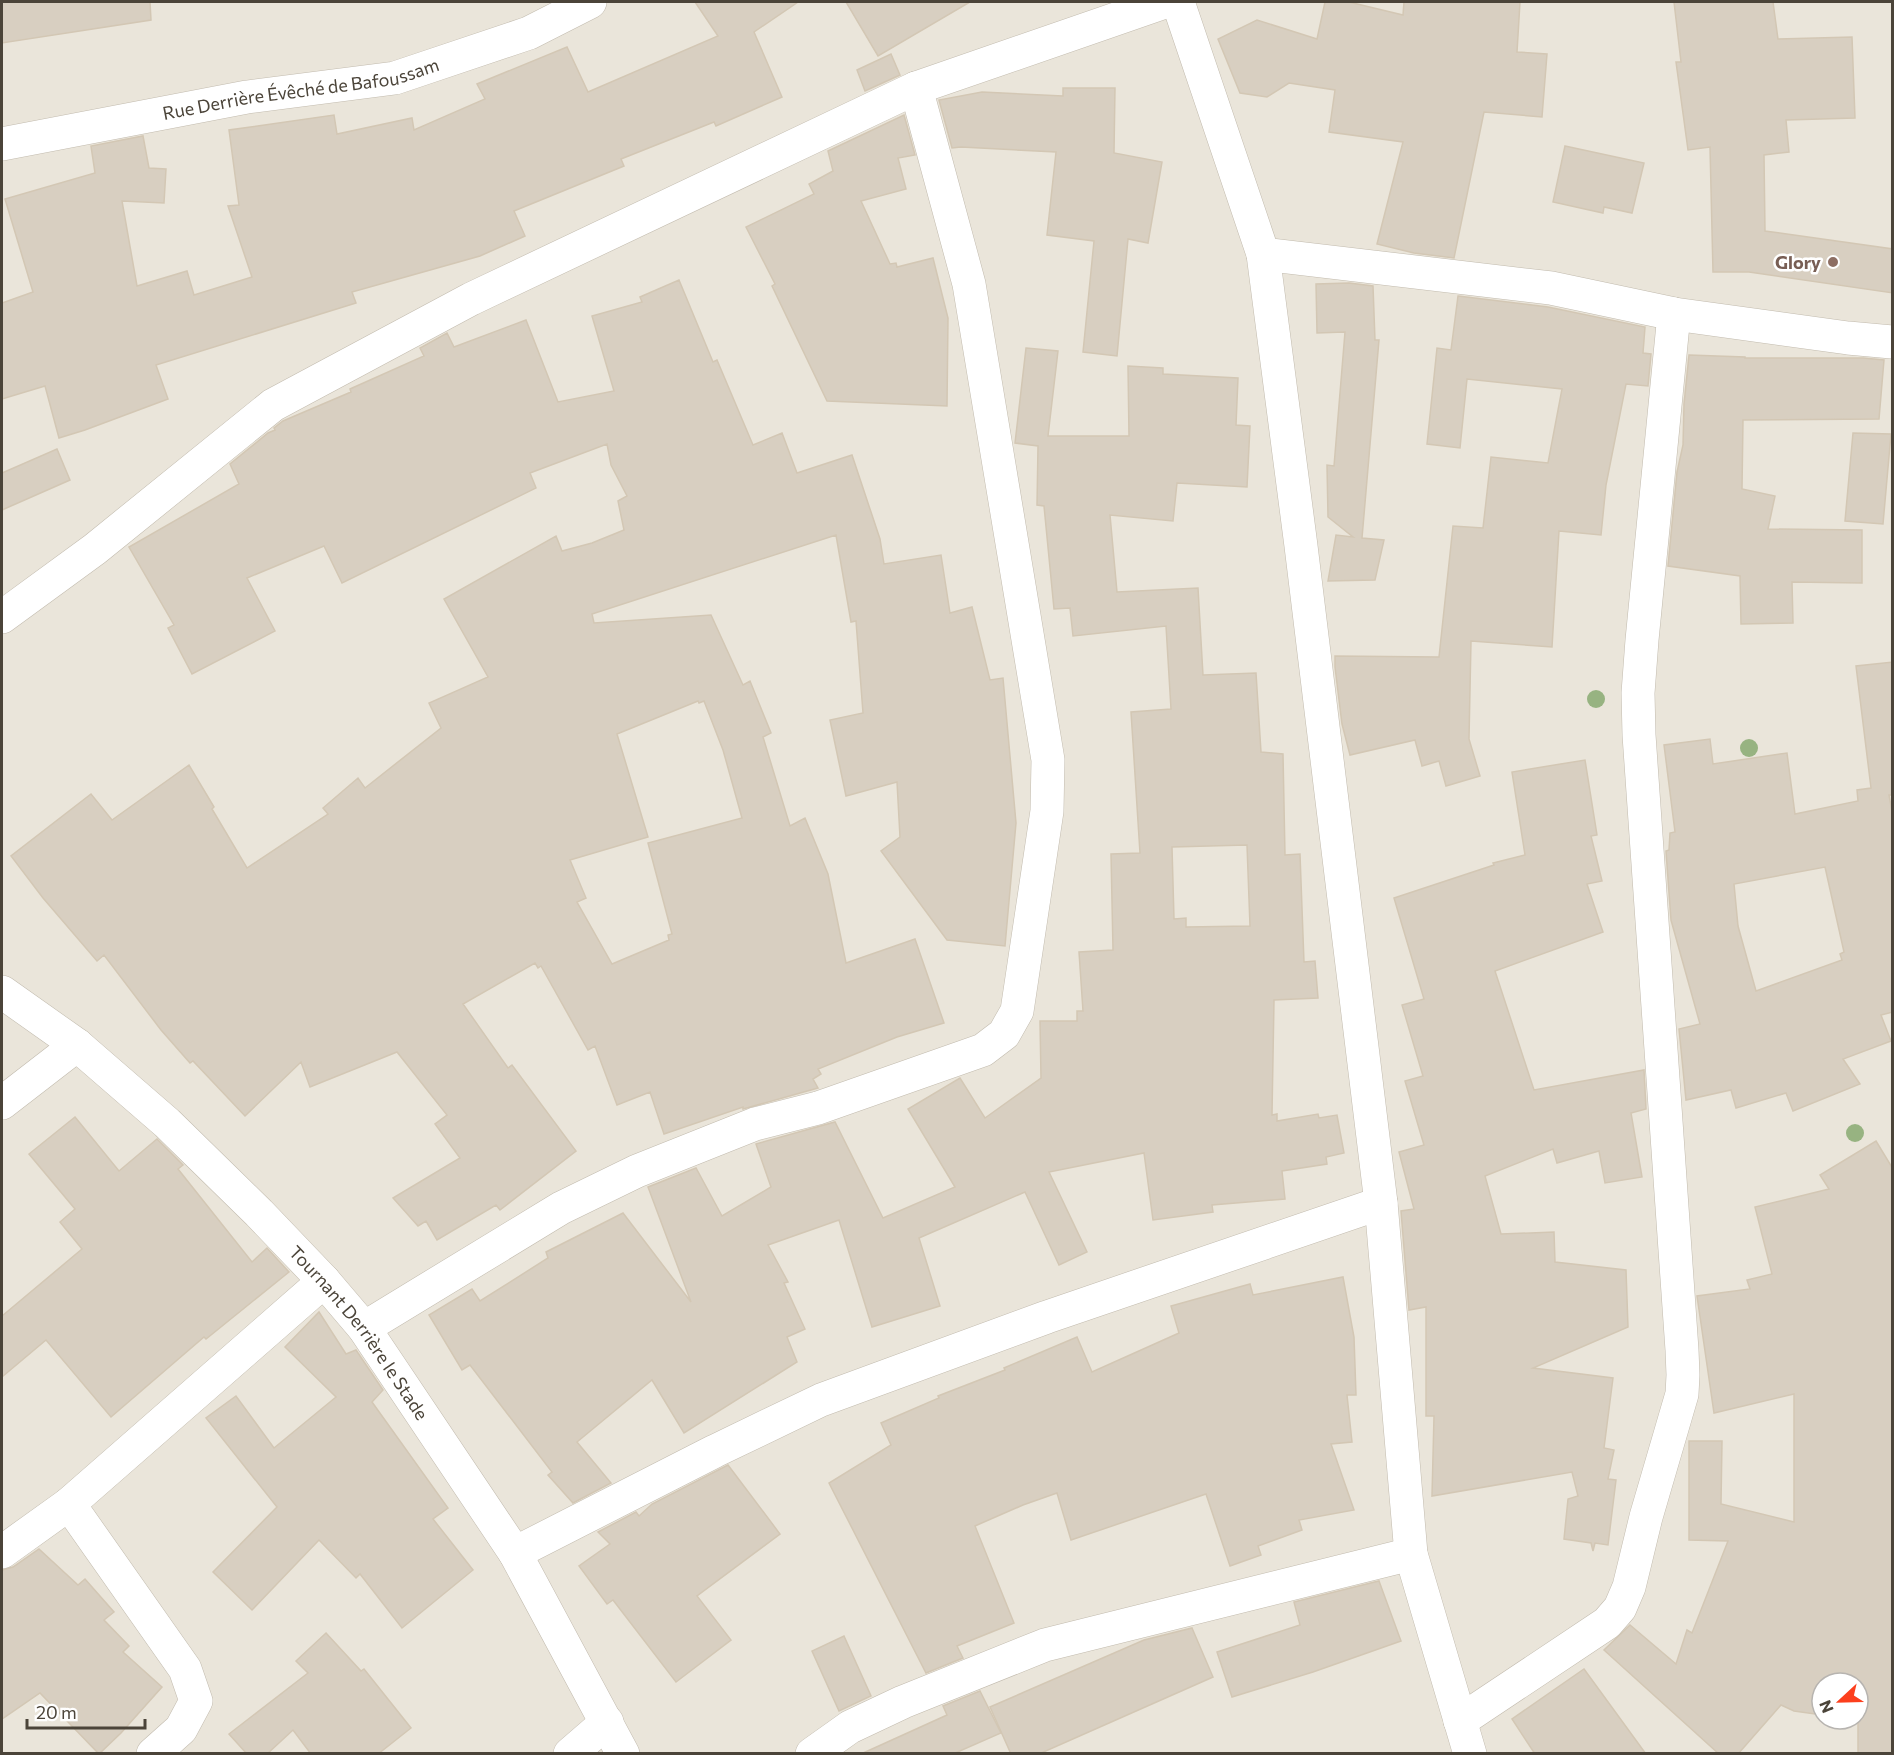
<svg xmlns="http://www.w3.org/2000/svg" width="1894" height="1755" font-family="Commissioner,sans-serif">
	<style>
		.residential { fill: #eae5da; fill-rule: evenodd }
		.building { fill: #d8cfc1; stroke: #d3c7b4; stroke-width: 1.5; fill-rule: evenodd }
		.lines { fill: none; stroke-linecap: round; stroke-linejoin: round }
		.minor-casing { stroke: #c2bbae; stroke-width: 34 }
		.tertiary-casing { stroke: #c2bbae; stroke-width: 34 }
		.minor { stroke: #fff; stroke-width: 33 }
		.tertiary { stroke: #fff; stroke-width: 33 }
		.tree { fill: #97b381 }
		.education-dot { fill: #8d6e63; stroke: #fff; stroke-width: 2 }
		.labels { text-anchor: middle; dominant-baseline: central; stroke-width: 5; stroke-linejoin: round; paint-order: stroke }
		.street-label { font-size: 18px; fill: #4b4439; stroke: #fff }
		.education-label { font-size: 18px; font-weight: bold; fill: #785e54; stroke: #fff; text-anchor: end }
	</style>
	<rect width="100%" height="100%" fill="#f6f3ec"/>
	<!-- residential -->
	<path class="residential" d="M2,2H1892V1753L2,1754ZM1822,1683H1858V1719H1822Z"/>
	<!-- building -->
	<g class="building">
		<path d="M2,2H150L151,20L2,43Z"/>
		<path d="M695,2H798L754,32L782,97L716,126L714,122L621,159L624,166L514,211L525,236L480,256L352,292L356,303L156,365L168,399L85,430L59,438L45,386L2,399V303L33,292L5,199L95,173L91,146L143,136L149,168L166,169L164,203L122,201L137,286L187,271L194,295L252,277L228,206L239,205L229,130L334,115L337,134L412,118L414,130L485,99L477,84L567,47L588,92L718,36Z"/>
		<path d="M846,2H970L878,56Z"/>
		<path d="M1325,2H1349L1403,15L1404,2H1520L1517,52L1547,54L1542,117L1484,112L1454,258L1414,253L1377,244L1403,142L1329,132L1335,90L1289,83L1267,97L1240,93L1218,39L1257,20L1317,39Z"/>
		<path d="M1674,2H1773L1778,39L1852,37L1855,118L1786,120L1789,152L1764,155L1765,231L1893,249V293L1749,272H1713L1710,147L1688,150L1676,62H1681Z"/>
		<path d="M891,54L900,75L865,91L857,70Z"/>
		<path d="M1063,88H1115L1114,153L1162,162L1148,243L1128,239L1117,356L1083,352L1094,241L1047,235L1056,152L961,147L952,148L939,100L982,92L1063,96Z"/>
		<path d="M904,115L915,155L898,158L906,189L861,201L890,264L896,263L897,267L933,258L948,318L947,406L827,401L772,286L775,284L746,227L814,194L809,184L833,171L828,151Z"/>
		<path d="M1565,146L1644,163L1632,213L1604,207L1603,213L1553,202Z"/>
		<path d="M679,280L713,362L717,360L753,445L782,433L797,473L852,455L880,539L884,564L941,555L950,613L972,607L990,680L1003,678L1016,823L1005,946L947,940L881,851L900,837L897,782L846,796L830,720L863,713L856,621L851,622L836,535L592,614L594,623L711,615L743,685L750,681L771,733L763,737L790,826L805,818L828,874L846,963L915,939L944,1023L897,1037L818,1069L821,1074L813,1079L818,1088L743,1109V1107L664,1134L650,1092L617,1105L595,1046L588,1050L541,966L538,968L535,963L463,1004L508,1068L512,1065L576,1151L500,1210L496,1205L437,1240L426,1221L418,1226L393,1198L460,1158L435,1124L447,1115L397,1052L310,1087L301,1062L245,1116L193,1061L190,1063L161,1030L104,955L97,961L43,898L11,856L91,794L112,820L189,765L214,807L212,809L247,868L328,814L323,808L358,778L365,788L441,728L429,703L488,677L444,599L556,536L562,551L592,543L624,530L618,501L627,496L611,465L607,444L530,473L536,488L342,583L324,546L247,578L275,631L192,674L168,628L174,625L129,547L239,484L230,464L268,433L275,430L274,428L283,421L351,392L350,389L424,356L420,348L447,333L454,347L526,320L558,402L614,391L592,316L642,302L640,297ZM698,701L699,703L704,701L723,750L742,818L648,843L672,934L668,935L669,940L612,964L577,902L586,898L570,860L648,837L617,734Z"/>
		<path d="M1349,283L1373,286L1375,340H1379L1362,538L1384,540L1375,580L1328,581L1336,535L1353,537L1328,517L1327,465L1334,466L1345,332L1317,333L1316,284Z"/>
		<path d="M1458,296L1548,307L1645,327L1643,353L1651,354L1648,386L1626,384L1606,485L1601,535L1559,531L1552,647L1471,641L1469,739L1480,776L1446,786L1439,761L1422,766L1415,740L1350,755L1342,724L1335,667V656L1439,657L1453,526L1483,528L1491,457L1548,463L1562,389L1467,379L1460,448L1427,444L1437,348L1451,350Z"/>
		<path d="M1026,348L1058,351L1048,436H1129L1128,366L1163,368V374L1238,378L1236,425L1250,426L1247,487L1177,483L1173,521L1110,515L1117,592L1198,588L1203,675L1256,673L1261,752L1283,754L1285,855L1300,854L1304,962L1315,961L1318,998L1274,1000L1272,1115L1277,1114V1121L1318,1114L1319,1118L1337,1115L1344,1153L1326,1157L1327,1164L1282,1171L1285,1199L1212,1205L1213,1212L1153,1220L1144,1153L1049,1172L1087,1252L1059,1265L1025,1192L919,1238L940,1306L872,1327L839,1220L768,1245L788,1282L784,1283L805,1329L787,1337L797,1362L684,1433L652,1380L577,1442L611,1483L573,1503L548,1475L552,1472L470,1365L462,1370L429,1315L472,1289L480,1301L548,1258L546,1252L623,1213L691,1302L648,1187L696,1168L722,1216L771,1187L756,1144L835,1122L883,1218L955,1187L908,1109L960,1078L985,1118L1041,1078L1040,1021H1077V1011H1083L1079,952L1113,950L1111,854L1140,853L1131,712L1171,709L1166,626L1073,636L1070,608L1054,609L1044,506L1037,505L1038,446L1015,443ZM1247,845L1250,926L1186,927V918L1174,919L1172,847Z"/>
		<path d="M1689,355L1745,357V358H1863L1884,360L1879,419L1743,420L1742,489L1775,496L1768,529L1862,530V583L1792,582L1793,623L1741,624L1740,576L1668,566L1677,472L1683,445L1684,404Z"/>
		<path d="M1853,433L1891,434L1883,524L1845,521Z"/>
		<path d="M57,449L70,480L2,510V473Z"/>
		<path d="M1893,662V795H1889L1893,817V1012L1881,1015L1891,1041L1843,1059L1860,1084L1793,1111L1786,1093L1736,1108L1731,1090L1686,1100L1679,1029L1700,1024L1671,920L1666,851L1669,850L1670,833L1675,832L1664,745L1710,739L1713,764L1787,753L1795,814L1858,801L1857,790L1871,788L1856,666ZM1825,867L1844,952L1840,954L1842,960L1756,991L1738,926L1734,884Z"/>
		<path d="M1585,760L1597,835L1591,836L1602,881L1587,884L1603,932L1495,971L1534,1090L1644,1070L1646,1109L1631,1113L1642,1177L1605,1183L1599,1151L1557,1163L1553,1149L1485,1176L1501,1234L1554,1232L1555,1262L1626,1270L1628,1327L1533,1368L1613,1378L1604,1448L1614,1450L1608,1479L1616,1480L1608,1545L1595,1543L1593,1551L1591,1543L1564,1539L1568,1499L1578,1496L1572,1472L1432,1496L1434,1416H1426V1307L1409,1310L1401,1211L1414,1209L1399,1152L1424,1145L1405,1081L1423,1076L1402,1005L1424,999L1394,898L1494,865L1493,863L1525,855L1512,772Z"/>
		<path d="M75,1117L119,1171L157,1139L183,1165L178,1169L252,1262L267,1248L289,1272L206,1339L204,1337L111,1417L46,1340L2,1377V1316L82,1249L60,1222L75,1209L29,1154Z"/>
		<path d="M1876,1141L1893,1169V1754H1858V1683H1822V1715L1794,1711L1781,1705L1738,1754H1719L1604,1650L1630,1625L1676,1664L1687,1630L1692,1633L1728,1541L1689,1540V1441H1722L1721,1504L1794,1522V1394L1714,1413L1697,1296L1750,1289L1747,1280L1772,1274L1755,1207L1829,1189L1820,1175Z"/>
		<path d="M1343,1277L1354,1337L1356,1395H1347L1352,1442L1331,1444L1354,1510L1299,1520L1302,1530L1258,1546L1261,1555L1230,1566L1206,1494L1071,1540L1057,1493L1023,1505L975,1526L1014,1623L957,1646L963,1658L926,1673L829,1483L891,1445L881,1423L939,1398L938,1396L1005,1370L1004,1368L1077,1337L1092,1372L1179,1333L1171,1306L1250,1284L1253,1295Z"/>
		<path d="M319,1312L346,1354L356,1350L383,1390L372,1402L448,1508L433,1519L473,1570L402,1628L360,1574L356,1578L319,1540L252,1610L213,1572L277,1507L206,1418L236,1396L274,1448L336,1397L285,1347Z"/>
		<path d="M728,1465L780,1534L697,1596L731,1640L676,1682L613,1600L607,1604L579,1566L610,1544L598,1532L636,1512L639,1516L652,1504Z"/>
		<path d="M39,1549L78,1585L85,1579L114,1612L104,1620L129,1646L123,1652L162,1687L121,1733L99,1754L40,1693L2,1719V1570L13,1567Z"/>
		<path d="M1379,1581L1401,1641L1313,1672L1232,1697L1217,1652L1300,1625L1294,1602Z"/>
		<path d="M1192,1628L1213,1677L1039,1754H1011L990,1707L1144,1640Z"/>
		<path d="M326,1633L361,1671L364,1669L411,1728L378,1754H311L293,1730L267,1754H247L229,1734L308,1673L296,1661Z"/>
		<path d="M844,1636L871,1696L839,1711L812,1651Z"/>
		<path d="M1584,1669L1646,1754H1535L1512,1719Z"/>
		<path d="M980,1691L1001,1733L953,1754H861L947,1715L943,1706Z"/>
	</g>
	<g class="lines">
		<defs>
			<g id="minor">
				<path d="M1178,2L1263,254"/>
				<path id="s1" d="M2,144L247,97L395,78L529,33L590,2"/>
				<path d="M2,617L95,549L273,405L471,299L916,88L1165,2"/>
				<path d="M2,1103L77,1045"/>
				<path d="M364,1328L561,1208L637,1171L755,1124L818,1108L983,1050L1004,1034L1017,1011L1047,811L1048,760L969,284L916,88"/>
				<path d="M69,1504L185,1669L196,1701L181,1729L153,1754"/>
				<path d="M2,1552L69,1504L324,1281"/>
				<path d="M515,1553L715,1451L821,1400L1047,1317L1381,1203"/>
				<path d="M1460,1721L1607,1623L1620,1608L1629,1587L1646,1517L1682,1394L1683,1375L1682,1350L1639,735L1638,693L1642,640L1674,314"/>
				<path d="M570,1754L607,1722"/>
				<path d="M812,1754L850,1727L903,1702L1045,1645L1411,1554"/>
				<path d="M1470,1754L1411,1554L1381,1203L1301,546L1263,254L1551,288L1674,314L1848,338L1892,342"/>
			</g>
			<g id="tertiary">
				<path id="s2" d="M2,992L77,1045L167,1123L259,1213L324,1281L364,1328L515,1553L623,1754"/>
			</g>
		</defs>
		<!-- minor casing -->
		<use href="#minor" class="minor-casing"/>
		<!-- tertiary casing -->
		<use href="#tertiary" class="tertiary-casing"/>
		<!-- minor -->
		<use href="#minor" class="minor"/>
		<!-- tertiary -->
		<use href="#tertiary" class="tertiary"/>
	</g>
	<!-- trees -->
	<g class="tree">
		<circle cx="1596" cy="699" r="9"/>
		<circle cx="1749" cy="748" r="9"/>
		<circle cx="1855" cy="1133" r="9"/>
	</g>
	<!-- markers -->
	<circle class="education-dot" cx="1833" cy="262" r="6"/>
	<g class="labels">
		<!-- street labels -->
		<g class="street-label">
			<text stroke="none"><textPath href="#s1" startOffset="304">Rue Derrière Évêché de Bafoussam</textPath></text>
			<text stroke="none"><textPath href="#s2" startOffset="496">Tournant Derrière le Stade</textPath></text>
		</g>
		<!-- education labels -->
		<g class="education-label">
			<text x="1821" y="262">Glory</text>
		</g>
	</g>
	<!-- border -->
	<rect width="1894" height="1755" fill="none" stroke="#4b4439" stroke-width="6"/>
	<!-- north arrow -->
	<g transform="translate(1840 1701) rotate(248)"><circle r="28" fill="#ffffff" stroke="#b7b4b0" stroke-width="1.5"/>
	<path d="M0-4.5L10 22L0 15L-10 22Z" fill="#fc3f1d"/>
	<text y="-9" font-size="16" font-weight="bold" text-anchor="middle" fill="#4b4439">N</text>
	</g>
	<!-- scale -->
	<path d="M27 1719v9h118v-9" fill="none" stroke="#4b4439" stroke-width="3"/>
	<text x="36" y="1719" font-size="18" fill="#4b4439" stroke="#ffffff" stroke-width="4.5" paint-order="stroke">20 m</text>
</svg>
